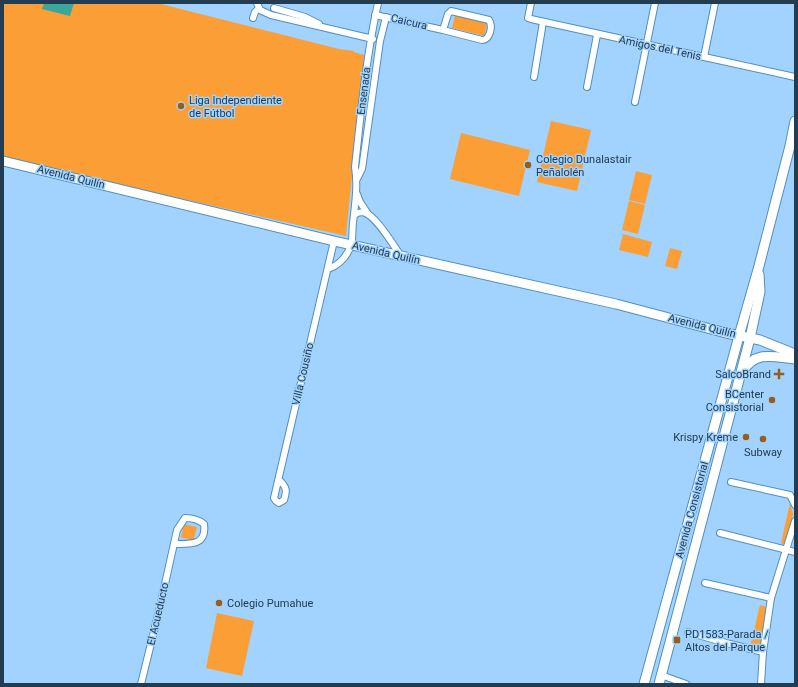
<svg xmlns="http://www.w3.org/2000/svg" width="798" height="687" font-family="Roboto,sans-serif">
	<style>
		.green { fill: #fa9e35 }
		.water { fill: #39a79b }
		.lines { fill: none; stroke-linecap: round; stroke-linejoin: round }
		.street-casing { stroke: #508fc0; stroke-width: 8 }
		.secondary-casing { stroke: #508fc0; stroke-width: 11 }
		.street { stroke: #fff; stroke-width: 6 }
		.secondary { stroke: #fff; stroke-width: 9 }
		.poi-dot { fill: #975d1b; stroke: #a1d3fe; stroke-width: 1.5 }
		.labels { text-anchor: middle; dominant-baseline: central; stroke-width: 3; stroke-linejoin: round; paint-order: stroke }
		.street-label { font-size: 11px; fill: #223c52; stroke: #a1d3fe }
		.poi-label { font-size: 11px; fill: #223c52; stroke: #a1d3fe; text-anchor: start }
	</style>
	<rect width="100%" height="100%" fill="#a1d3fe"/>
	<!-- green -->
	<g class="green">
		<path d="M3,3H157L339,49L354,51V52L364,55L346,236L3,158Z"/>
		<path d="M455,15L487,23L484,36L452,28Z"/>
		<path d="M551,121L591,130L577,191L537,182Z"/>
		<path d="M461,133L530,150L519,196L450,179Z"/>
		<path d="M636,171L652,175L645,204L629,200Z"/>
		<path d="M629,201L645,205L638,234L622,230Z"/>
		<path d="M623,234L652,242L648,257L619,250Z"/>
		<path d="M670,248L682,251L677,269L665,266Z"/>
		<path d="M790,503L793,514L787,545L781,543Z"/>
		<path d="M184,524L197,527L193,541L181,537Z"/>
		<path d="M760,605L767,607L761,647L759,650L750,647Z"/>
		<path d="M217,613L254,621L242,676L206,668Z"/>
	</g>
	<!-- water -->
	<path class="water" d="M44,3H74L70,16L42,9Z"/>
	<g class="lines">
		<defs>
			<g id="street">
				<path d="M257,3L260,10L271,15L373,39"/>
				<path d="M531,3L528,18L531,19L795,77"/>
				<path d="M274,8L305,17L319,24"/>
				<path d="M451,11L489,20C493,26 490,40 482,40L443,30L448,14Z"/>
				<path d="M375,15L443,30"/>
				<path d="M253,18L255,12L259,8"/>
				<path d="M704,57L715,3"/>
				<path d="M534,77L543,22"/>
				<path d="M587,87L597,35"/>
				<path d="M635,102L655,3"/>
				<path d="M357,179L362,169L380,41L386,17"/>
				<path d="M357,194L360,202L368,214"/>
				<path d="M354,215C357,213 359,212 363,212C376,215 393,245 401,256"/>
				<path d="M328,269C339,265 347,257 351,245C353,239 352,230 353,223C355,205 358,186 355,167C361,112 366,57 378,3"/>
				<path d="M279,480C287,487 287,491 284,500L279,503L276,501L274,498L334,241"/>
				<path d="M731,482L790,495L795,505"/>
				<path d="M720,533L795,552"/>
				<path d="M705,583L771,598"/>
				<path d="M688,632L726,643L763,652"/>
				<path d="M661,675L686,684"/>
				<path d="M141,684L159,611L177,530L185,518C191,518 199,520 204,524C207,546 190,544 174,544"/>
				<path d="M761,684L763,652L771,598L795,521"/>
			</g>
			<g id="secondary">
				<path d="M3,161L334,241L616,304L726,333L760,340L795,354"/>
				<path d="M743,371C756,350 774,357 795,359"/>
				<path d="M644,684L739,336L759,266L790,146L795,121"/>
				<path d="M659,684L750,338L760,292L759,274"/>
			</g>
		</defs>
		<!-- street casing -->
		<use href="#street" class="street-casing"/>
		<!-- secondary casing -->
		<use href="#secondary" class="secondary-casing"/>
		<!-- street -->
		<use href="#street" class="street"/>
		<!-- secondary -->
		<use href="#secondary" class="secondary"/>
	</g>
	<!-- markers -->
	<g class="poi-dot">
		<circle cx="181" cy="106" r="4"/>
		<circle cx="528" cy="165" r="4"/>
		<path d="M777 368h4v4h4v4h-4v4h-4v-4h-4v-4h4z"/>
		<circle cx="772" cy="400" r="4"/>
		<circle cx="746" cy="437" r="4"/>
		<circle cx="763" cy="439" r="4"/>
		<circle cx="219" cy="603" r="4"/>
		<rect x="673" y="636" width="8" height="8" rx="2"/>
	</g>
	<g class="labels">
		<!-- street labels -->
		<g class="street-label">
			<text transform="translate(409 22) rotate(13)">Caicura</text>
			<text transform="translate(660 48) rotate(12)">Amigos del Tenis</text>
			<text transform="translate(364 91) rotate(-83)">Ensenada</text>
			<text transform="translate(71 177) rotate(14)">Avenida Quilín</text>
			<text transform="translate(386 253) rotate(13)">Avenida Quilín</text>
			<text transform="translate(702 326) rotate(14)">Avenida Quilín</text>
			<text transform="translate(303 374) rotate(-77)">Villa Cousiño</text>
			<text transform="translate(692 510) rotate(-75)">Avenida Consistorial</text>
			<text transform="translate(158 614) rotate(-77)">El Acueducto</text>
		</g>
		<!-- poi labels -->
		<g class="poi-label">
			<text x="189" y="100">Liga Independiente<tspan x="189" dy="13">de Fútbol</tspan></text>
			<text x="536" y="159">Colegio Dunalastair<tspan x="536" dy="13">Peñalolén</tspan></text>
			<text x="771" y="374" text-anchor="end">SalcoBrand</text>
			<text x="764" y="394" text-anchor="end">BCenter<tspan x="764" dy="13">Consistorial</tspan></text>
			<text x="738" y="437" text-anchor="end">Krispy Kreme</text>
			<text x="763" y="452" text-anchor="middle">Subway</text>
			<text x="227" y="603">Colegio Pumahue</text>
			<text x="685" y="634">PD1583-Parada /<tspan x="685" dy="13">Altos del Parque</tspan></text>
		</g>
	</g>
	<!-- border -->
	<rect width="798" height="687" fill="none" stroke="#223c52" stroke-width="8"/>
</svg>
